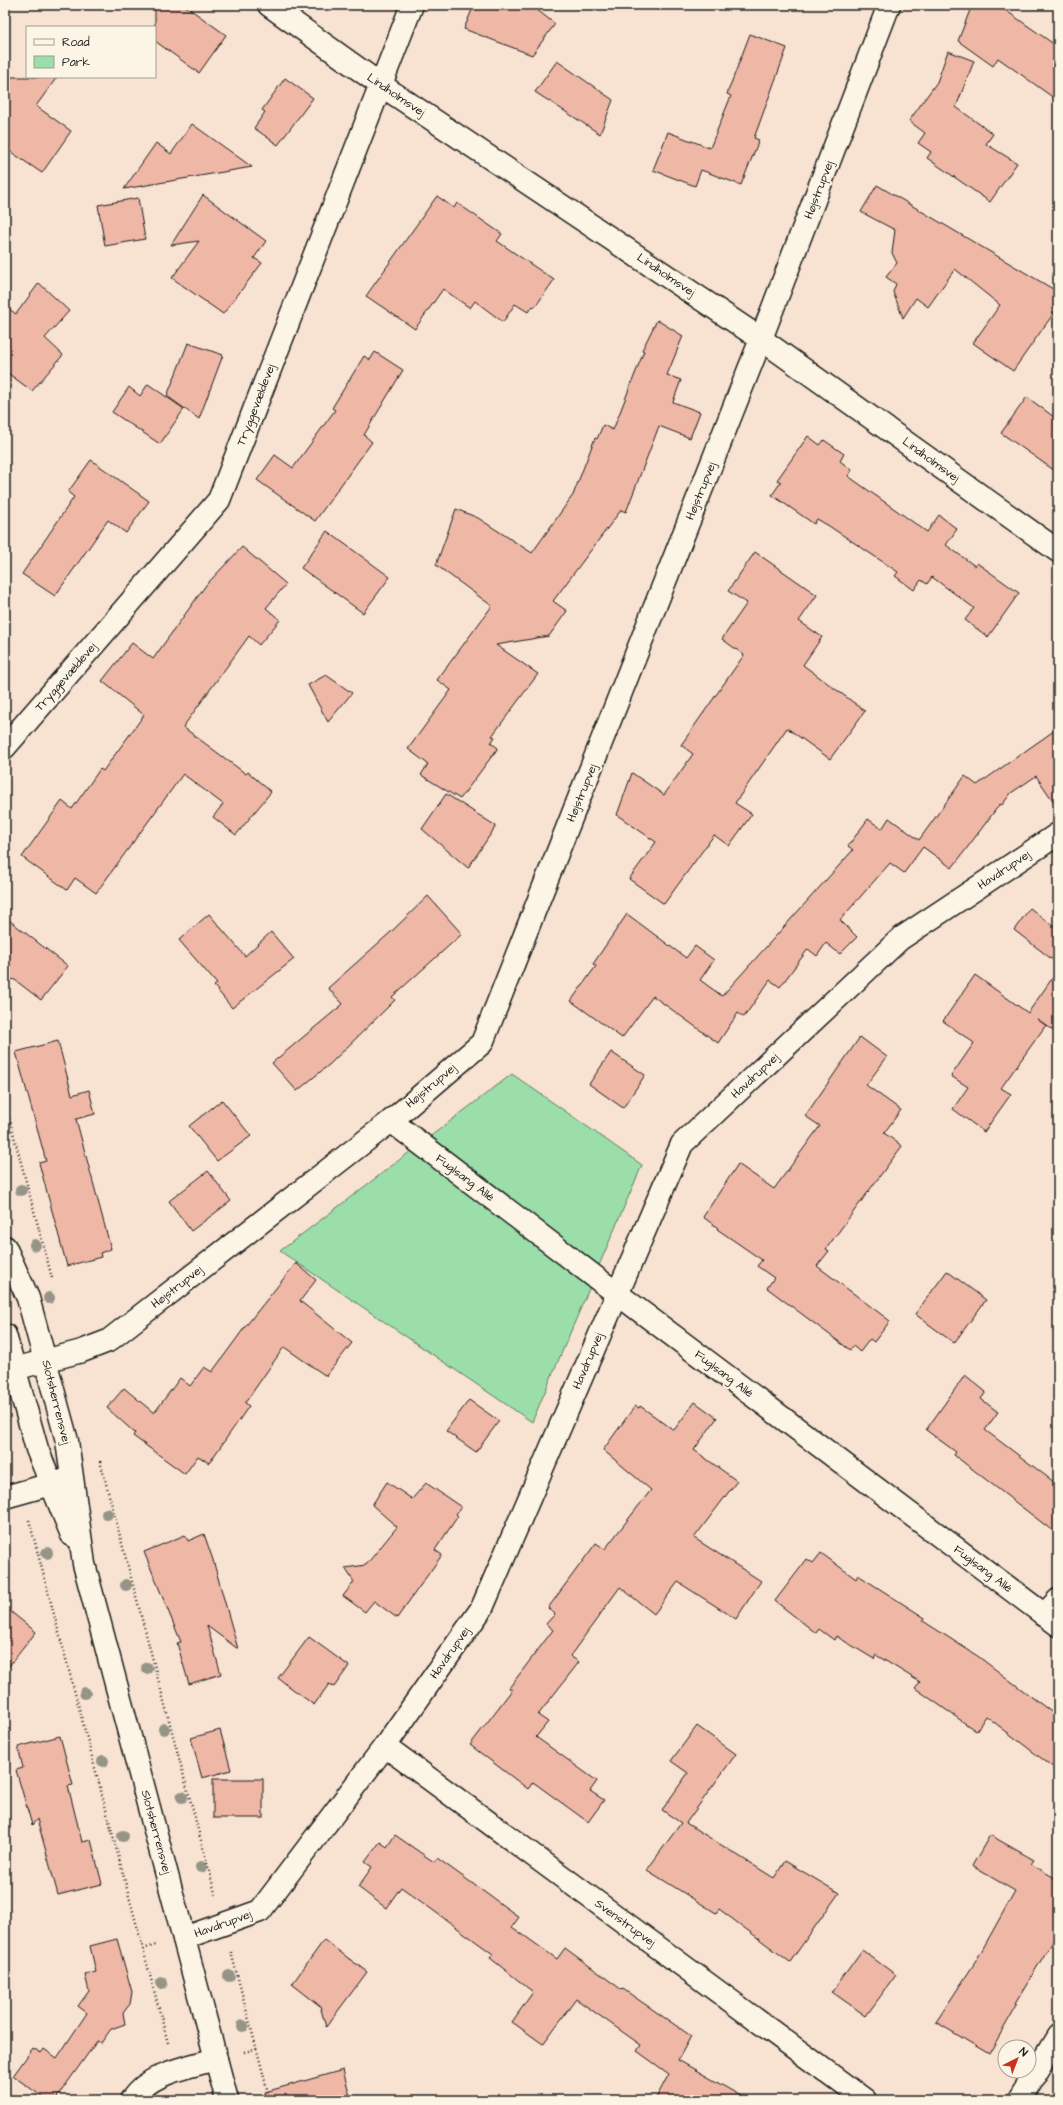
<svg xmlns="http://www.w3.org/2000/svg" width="1063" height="2105" font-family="'Architects Daughter',sans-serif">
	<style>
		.green { fill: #9bdeaa; stroke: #5c7d63 }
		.building { fill: #efb7a6; stroke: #1c1c1c }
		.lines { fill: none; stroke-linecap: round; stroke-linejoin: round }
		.minor-casing { stroke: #1c1c1c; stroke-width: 25 }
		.tertiary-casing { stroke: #1c1c1c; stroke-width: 25 }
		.path { stroke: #1c1c1c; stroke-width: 2.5; stroke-dasharray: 1 3; stroke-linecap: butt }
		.minor { stroke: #fcf5e5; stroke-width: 22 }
		.tertiary { stroke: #fcf5e5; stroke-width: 22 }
		.tree { fill: #949586 }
		.labels { text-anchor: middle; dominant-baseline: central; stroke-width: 4; stroke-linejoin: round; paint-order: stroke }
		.street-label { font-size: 12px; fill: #1c1c1c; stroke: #fcf5e5 }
	</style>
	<rect width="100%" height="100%" fill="#f8e2d2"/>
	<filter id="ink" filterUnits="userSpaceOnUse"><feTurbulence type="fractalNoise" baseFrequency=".025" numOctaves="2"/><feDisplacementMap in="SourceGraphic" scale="8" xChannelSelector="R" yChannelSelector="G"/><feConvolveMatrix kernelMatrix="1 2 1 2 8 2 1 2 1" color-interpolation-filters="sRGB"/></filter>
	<g filter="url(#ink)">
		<!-- green -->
		<path class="green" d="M512,1074L642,1165L532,1422L280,1251Z"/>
		<!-- building -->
		<g class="building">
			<path d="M155,5H184L226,35L199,73L155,41Z"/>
			<path d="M474,5H531L555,24L532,55L464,29Z"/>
			<path d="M972,5H998L1058,47V101L998,58L993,66L958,41Z"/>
			<path d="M750,34L787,48L754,138L759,140L741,185L701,170L695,186L653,170L668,132L710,148L731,96L727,94Z"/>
			<path d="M948,51L974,61L956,107L993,134L986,144L1017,163L990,202L927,158L931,152L918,143L925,133L909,121L937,82Z"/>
			<path d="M557,61L613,100L600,134L535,92Z"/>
			<path d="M5,77H57L36,106L71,131L42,173L5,148Z"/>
			<path d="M285,78L313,98L278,145L254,128L265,112L262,110Z"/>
			<path d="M192,124L252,167L124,189L156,143L171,154Z"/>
			<path d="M877,185L1058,292V307L1013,371L973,343L1000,305L955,269L928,307L916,298L903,318L893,292L896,284L886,277L897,263L892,253L895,230L861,212Z"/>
			<path d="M203,195L266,241L254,258L262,263L223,314L172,278L199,241L171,245Z"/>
			<path d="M437,196L454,208L457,203L502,234L497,241L554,280L535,307L533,306L528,312L515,304L503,322L475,301L470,308L443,289L415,329L366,296Z"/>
			<path d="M138,198L145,239L105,246L98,205Z"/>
			<path d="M39,283L69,311L45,338L63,355L32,391L5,371V306L16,314Z"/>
			<path d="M657,320L683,336L667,375L681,380L673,402L700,412L690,438L659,426L626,512L621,510L553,601L567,611L549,636L496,645L538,674L492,736L495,737L491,743L498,748L460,799L421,775L428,764L408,749L451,690L437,680L492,606L436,565L456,509L478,518L532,553L573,495L595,438L597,439L603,425L613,430L644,351L642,350Z"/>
			<path d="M188,343L223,355L199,419L167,396Z"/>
			<path d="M375,352L403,370L364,435L372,442L315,521L257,480L275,455L293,468L335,410L332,408L364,356L370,360Z"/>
			<path d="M148,384L184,409L160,444L112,412L129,387L140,396Z"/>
			<path d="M1027,397L1058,420V473L1001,433Z"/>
			<path d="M808,436L820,445L824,440L844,454L840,461L852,470L848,476L927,532L939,515L957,529L946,545L975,566L977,563L1019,593L988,637L965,620L974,608L932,577L927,584L921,580L914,590L895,576L898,572L829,526L817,519L814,524L772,495L781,482L777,480Z"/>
			<path d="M91,460L149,501L126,533L108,520L55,596L22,574L74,497L68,492Z"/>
			<path d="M327,531L390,577L363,613L301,568Z"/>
			<path d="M242,547L286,584L266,608L280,620L259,645L249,636L183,727L246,774L248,772L271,792L236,835L213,817L223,804L183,774L96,893L75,878L67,890L22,857L62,801L72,809L100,769L103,771L144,715L102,681L132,643L153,659L206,585Z"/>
			<path d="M755,552L817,595L799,621L822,637L803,665L865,711L830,759L787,728L735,803L752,814L729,846L714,835L664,904L629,879L656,842L617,815L632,773L664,795L693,754L681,745L744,655L722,639L747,603L728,591Z"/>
			<path d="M326,675L352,693L328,722L308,685Z"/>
			<path d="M1058,728V808L1036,776L1011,793L1002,805L1000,804L952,868L923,847L904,873L890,863L840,920L857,937L840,954L826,943L817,956L808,949L780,987L770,980L744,1017L738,1013L718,1043L653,996L622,1038L571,1001L596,966L593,964L627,914L686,958L695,946L714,960L700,980L722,996L853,850L848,846L868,819L882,829L889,818L919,840L965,776L977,785Z"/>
			<path d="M446,794L496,826L468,868L422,829Z"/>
			<path d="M428,896L462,934L392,997L395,1000L330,1064L297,1091L272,1063L343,1004L328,988L392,931Z"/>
			<path d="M1030,908L1058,930V964L1014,930Z"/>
			<path d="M209,914L245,956L271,932L294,959L232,1008L214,986L217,984L179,940Z"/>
			<path d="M5,917L68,966L41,1000L15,980L5,978Z"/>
			<path d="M1058,970V1034L1037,1019L1046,1025L1001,1088L1011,1094L984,1132L953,1109L968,1087L951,1076L974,1043L943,1021L975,975L1028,1013Z"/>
			<path d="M860,1037L887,1057L866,1085L901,1110L884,1133L902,1146L826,1249L829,1251L817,1266L890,1321L874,1342L870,1339L860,1352L853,1346L850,1350L767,1288L774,1278L757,1266L762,1260L717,1229L718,1228L703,1217L738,1164L774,1189L820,1126L805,1116Z"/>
			<path d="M58,1041L72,1095L89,1090L95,1114L76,1119L111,1249L100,1253L101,1257L67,1266L39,1163L46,1161L16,1052Z"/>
			<path d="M611,1052L645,1075L623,1108L589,1084Z"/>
			<path d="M222,1100L251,1136L217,1161L189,1126Z"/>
			<path d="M208,1171L231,1201L191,1231L169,1201Z"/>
			<path d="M296,1263L316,1280L300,1301L352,1343L326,1376L284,1347L245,1403L249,1406L209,1463L198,1456L185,1474L133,1436L135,1433L107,1408L124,1388L154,1413L180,1378L190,1386L204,1367L212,1372L245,1327Z"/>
			<path d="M947,1271L986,1300L954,1343L915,1314Z"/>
			<path d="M965,1375L986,1392L981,1399L998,1412L985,1430L1058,1485V1535L954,1455L956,1452L926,1430Z"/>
			<path d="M469,1400L499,1421L476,1452L446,1431Z"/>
			<path d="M695,1402L717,1418L694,1450L737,1481L694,1538L761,1581L736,1619L678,1582L654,1614L620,1587L570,1656L579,1662L538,1715L548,1722L536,1737L597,1781L590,1791L604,1800L588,1822L533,1782L528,1789L470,1745L512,1690L509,1688L553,1630L546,1624L555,1614L548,1608L596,1543L605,1549L651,1490L603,1450L635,1406L639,1408L640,1406L674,1430Z"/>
			<path d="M387,1482L412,1499L426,1483L461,1507L456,1514L458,1516L435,1550L442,1555L397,1618L374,1601L365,1612L343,1596L354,1582L345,1568L366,1565L397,1527L372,1505Z"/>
			<path d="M204,1534L213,1560L238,1649L207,1626L221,1674L189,1684L177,1643L181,1642L144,1552L185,1535L188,1541Z"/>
			<path d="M821,1553L856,1579L858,1575L925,1618L923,1621L979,1657L1058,1717V1771L986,1716L976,1731L915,1688L920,1682L876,1655L874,1659L836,1636L834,1640L819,1629L816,1633L775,1601L807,1559L813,1563Z"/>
			<path d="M5,1607L36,1632L5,1671Z"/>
			<path d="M309,1637L349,1666L334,1687L329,1684L314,1705L278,1678Z"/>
			<path d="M697,1726L736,1754L686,1823L774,1878L785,1861L839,1893L790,1962L719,1909L716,1913L647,1870L681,1823L662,1810L688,1773L671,1761Z"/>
			<path d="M220,1730L231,1770L202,1778L191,1738Z"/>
			<path d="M60,1736L73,1785L68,1786L82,1842L91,1840L102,1884L58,1895L37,1819L32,1825L16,1770L23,1768L18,1747Z"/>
			<rect x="213" y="1779" width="50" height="39"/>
			<path d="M395,1835L434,1862L437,1858L519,1917L512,1927L557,1959L565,1948L622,1990L623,1989L691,2036L678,2060L748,2100H655L669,2074L637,2051L641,2045L576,1999L543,2044L512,2022L533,1992L490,1958L493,1954L401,1887L386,1908L358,1887L372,1867L365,1862L380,1842L387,1847Z"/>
			<path d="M990,1835L1034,1860L1031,1864L1058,1880V1932L1015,2004L1017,2005L989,2054L936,2022L976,1961L1015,1891L972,1866Z"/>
			<path d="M117,1939L132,1992L130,2004L123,2013L125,2024L111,2029L101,2043L97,2041L55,2100H47L13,2076L33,2048L41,2053L44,2049L57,2058L87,2013L78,2006L89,1991L85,1975L96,1972L90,1946Z"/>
			<path d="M324,1940L367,1972L326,2027L320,2006L292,1984Z"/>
			<path d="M862,1950L896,1975L866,2016L832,1992Z"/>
			<path d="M343,2070L351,2100H266L265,2092Z"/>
		</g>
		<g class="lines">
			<defs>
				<g id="minor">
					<path d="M269,5L381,85L761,339L1058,551"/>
					<path d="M5,747L219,500L412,5"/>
					<path d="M391,1121L599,1280L1058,1625"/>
					<path d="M14,1369L82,1351L108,1341L391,1121L482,1043L761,339L889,5"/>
					<path d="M5,1497L69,1479"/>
					<path d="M1044,1615L1058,1600"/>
					<path d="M385,1746L865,2100"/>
					<path d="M184,1938L260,1911L385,1746L482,1608L682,1144L900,939L1058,834"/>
					<path d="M131,2100C151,2072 185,2068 216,2059"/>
					<path d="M1019,2100L1058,2036"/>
				</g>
				<g id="tertiary">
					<path d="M5,1247L28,1298L67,1441L84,1564L227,2100"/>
					<path d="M5,1335L37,1449L72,1535"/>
				</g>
			</defs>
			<!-- minor casing -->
			<use href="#minor" class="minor-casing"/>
			<!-- tertiary casing -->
			<use href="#tertiary" class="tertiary-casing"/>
			<!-- path -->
			<g class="path">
				<path d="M5,1103L52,1278"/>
				<path d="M100,1461L216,1897"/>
				<path d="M29,1520L168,2043"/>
				<path d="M143,1949L156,1945"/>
				<path d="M231,1952L270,2100"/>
				<path d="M244,2052L257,2049"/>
			</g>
			<!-- minor -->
			<use href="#minor" class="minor"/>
			<!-- tertiary -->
			<use href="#tertiary" class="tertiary"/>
		</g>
		<!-- trees -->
		<g class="tree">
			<circle cx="21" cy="1190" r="6"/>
			<circle cx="35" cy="1245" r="6"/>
			<circle cx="49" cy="1298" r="6"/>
			<circle cx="107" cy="1514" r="6"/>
			<circle cx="47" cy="1553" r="6"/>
			<circle cx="126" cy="1585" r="6"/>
			<circle cx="147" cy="1668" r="6"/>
			<circle cx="85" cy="1693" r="6"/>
			<circle cx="164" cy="1729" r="6"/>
			<circle cx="103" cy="1761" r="6"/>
			<circle cx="182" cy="1797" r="6"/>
			<circle cx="123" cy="1836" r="6"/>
			<circle cx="201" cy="1867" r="6"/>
			<circle cx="229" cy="1976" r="6"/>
			<circle cx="162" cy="1983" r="6"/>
			<circle cx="243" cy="2026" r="6"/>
		</g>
	</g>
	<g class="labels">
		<!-- street labels -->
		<g class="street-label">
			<text transform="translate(396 95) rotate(34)">Lindholmsvej</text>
			<text transform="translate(819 190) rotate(-69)">Højstrupvej</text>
			<text transform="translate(666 275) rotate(34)">Lindholmsvej</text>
			<text transform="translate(256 405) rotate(-69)">Tryggevældevej</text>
			<text transform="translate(931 460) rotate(36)">Lindholmsvej</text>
			<text transform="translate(701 491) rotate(-68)">Højstrupvej</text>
			<text transform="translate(66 677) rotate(-49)">Tryggevældevej</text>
			<text transform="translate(582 793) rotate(-68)">Højstrupvej</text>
			<text transform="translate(1004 870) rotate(-34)">Havdrupvej</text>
			<text transform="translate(755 1076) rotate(-43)">Havdrupvej</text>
			<text transform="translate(431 1086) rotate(-40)">Højstrupvej</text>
			<text transform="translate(465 1178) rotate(37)">Fuglsang Allé</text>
			<text transform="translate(177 1287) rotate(-38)">Højstrupvej</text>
			<text transform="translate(588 1361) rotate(-67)">Havdrupvej</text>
			<text transform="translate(724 1374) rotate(37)">Fuglsang Allé</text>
			<text transform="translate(56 1402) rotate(76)">Slotsherrensvej</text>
			<text transform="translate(983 1569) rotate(37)">Fuglsang Allé</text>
			<text transform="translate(450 1653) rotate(-55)">Havdrupvej</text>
			<text transform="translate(156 1832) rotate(75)">Slotsherrensvej</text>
			<text transform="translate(625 1923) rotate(36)">Svenstrupvej</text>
			<text transform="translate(223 1924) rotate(-20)">Havdrupvej</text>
		</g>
	</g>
	<!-- margin -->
	<rect width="1063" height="2105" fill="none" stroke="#fcf5e5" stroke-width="20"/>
	<rect x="10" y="10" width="1043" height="2085" fill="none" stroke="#1c1c1c" stroke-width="1.5" filter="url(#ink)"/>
	<!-- legend -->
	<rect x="26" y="26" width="130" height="52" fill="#fcf5e5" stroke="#a29e95"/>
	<rect x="34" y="39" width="20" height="6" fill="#fcf5e5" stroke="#a29e95"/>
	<text x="62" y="46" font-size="12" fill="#1c1c1c">Road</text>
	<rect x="34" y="56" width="20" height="12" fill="#9bdeaa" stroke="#a29e95"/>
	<text x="62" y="66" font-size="12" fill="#1c1c1c">Park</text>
	<!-- north arrow -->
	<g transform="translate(1017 2059) rotate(42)"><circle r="19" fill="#fcf5e5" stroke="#a29e95"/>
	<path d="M0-3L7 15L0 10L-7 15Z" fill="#c8321e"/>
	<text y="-6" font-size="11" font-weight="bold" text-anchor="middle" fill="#1c1c1c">N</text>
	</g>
</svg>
